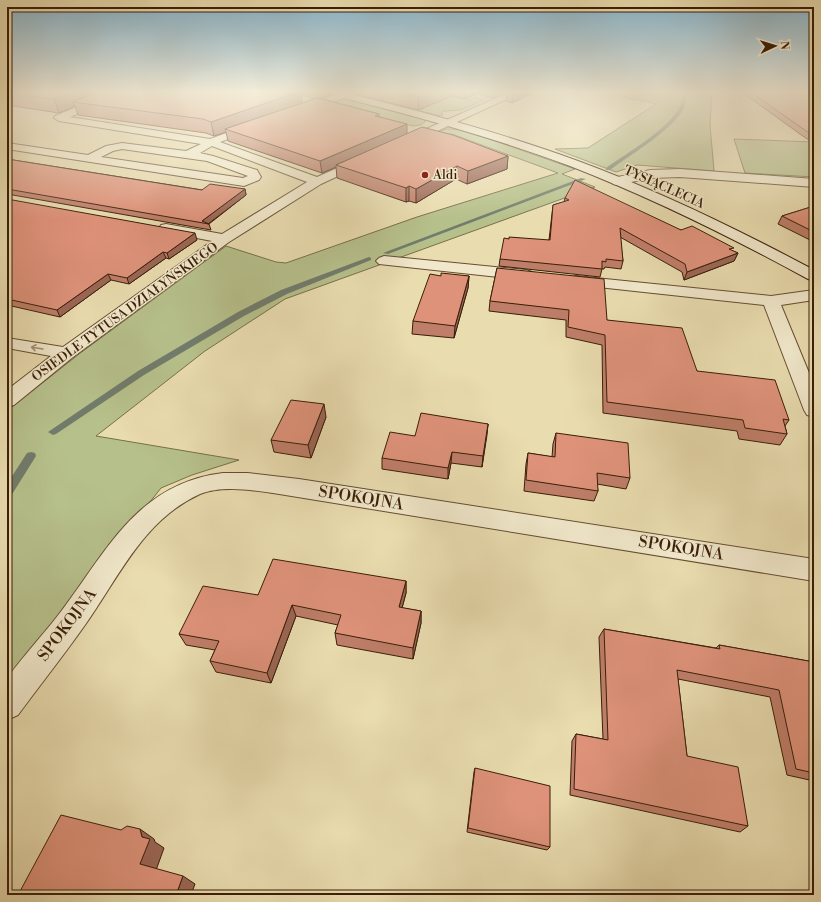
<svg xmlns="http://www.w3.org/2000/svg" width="821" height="902" font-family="'Libre Bodoni',serif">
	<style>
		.green { fill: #b6c08b; stroke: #786f4a }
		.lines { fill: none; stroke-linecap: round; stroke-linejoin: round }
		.stream { fill: #727c6c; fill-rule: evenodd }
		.street-casing { stroke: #664e32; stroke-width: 2 }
		.secondary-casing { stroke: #3a1e09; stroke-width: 2 }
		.street { fill: #f1e8cb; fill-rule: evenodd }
		.secondary { fill: #f1e8cb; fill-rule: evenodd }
		.wall { fill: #bf7e69; stroke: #3a1e09; fill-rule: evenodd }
		.shaded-wall { fill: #9b6655; stroke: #3a1e09 }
		.building { fill: #de927a; stroke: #3a1e09 }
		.oneway { stroke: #9f8d74 }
		.poi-dot { fill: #8f2418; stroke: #f1e8cb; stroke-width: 1.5 }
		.labels { text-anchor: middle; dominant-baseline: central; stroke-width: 3; stroke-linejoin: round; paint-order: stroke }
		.far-poi-label { font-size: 13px; fill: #3a1e09; stroke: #f1e8cb; text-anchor: start }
		.far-street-label { font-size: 13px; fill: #3a1e09; stroke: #f1e8cb }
		.street-label { font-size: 16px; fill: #3a1e09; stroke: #f1e8cb }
	</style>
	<rect width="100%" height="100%" fill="#e9dcaf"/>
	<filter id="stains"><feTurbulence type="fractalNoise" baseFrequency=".005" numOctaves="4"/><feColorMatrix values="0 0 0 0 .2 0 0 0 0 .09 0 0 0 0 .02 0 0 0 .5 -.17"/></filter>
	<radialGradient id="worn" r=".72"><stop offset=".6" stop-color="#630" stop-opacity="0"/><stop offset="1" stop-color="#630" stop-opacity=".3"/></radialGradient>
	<!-- green -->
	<g class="green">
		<path d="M631,93H712L710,125L714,171L637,165L616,172L555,149L588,148L656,104L623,97Z"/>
		<path d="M452,96L468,100L474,98L484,100L461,110L444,111L442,112V116L420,111L424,106Z"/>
		<path d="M337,100H350L424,119L425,122L420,125L413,126L332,103Z"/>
		<path d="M446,129H457L467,131L575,169L562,174L595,187L285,299L205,351L96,436L239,460L192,475L161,488L7,682V411L79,354L226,246L276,262L286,263L417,217L558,173L452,134L443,135L435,133Z"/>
		<path d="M734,139L814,142V177L745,173Z"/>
	</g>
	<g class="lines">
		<!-- stream -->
		<g class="stream">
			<path d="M682,93H686C686,98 686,104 684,108C672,131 631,154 610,170H606V168C627,153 667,130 679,108C682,104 682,98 682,93Z"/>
			<path d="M581,178L586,179L388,254L383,253Z"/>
			<path d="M369,257L371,258V260L287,294L244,316L144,375L56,434L53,435L48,432L138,371L238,312L281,290Z"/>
			<path d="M31,452L35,453L36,456L11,496L7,497V484L27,453Z"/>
		</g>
		<defs>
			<g id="street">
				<path d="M111,93H124L122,95L70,117L210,139L254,123L259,126L258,128L220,142L317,177L360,158H368L370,160L368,162L321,184L229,242L73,357L14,405L7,407V390L51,356L7,348V338L63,347L212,241L161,231L159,228L161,225L166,224L222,234L307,182L212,146L200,153L213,156L257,170L261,177L259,180L244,186L7,149V143L88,155L106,146L122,143L186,151L201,144L59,121L54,118L55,116ZM122,149L207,161L248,176L243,178L101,157L113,151Z"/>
				<path d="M341,93H347L349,95L347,97L303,112L300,113L295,110L297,108Z"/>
				<path d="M508,93H520L409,144L405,145L400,142L401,140Z"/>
				<path d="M680,169L814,179V187L680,177L650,178L617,185L613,184L611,181L613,178L650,170Z"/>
				<path d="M384,256L526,270L532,272L534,275L532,278L526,280L379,264L376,261L379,258Z"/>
				<path d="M576,276L771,296L814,290V300L781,305L814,385V417L807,415L804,410L764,305L570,284L568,281L570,278Z"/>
				<path d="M223,473H248L299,479L814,559V581L273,493C251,490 222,485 200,494C143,520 119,577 85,625C64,655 40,685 18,715L7,720C7,708 5,691 7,680C8,674 45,632 52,623C103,560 132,484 223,473Z"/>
			</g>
			<path id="secondary" d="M330,93H346C424,112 502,133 578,161C659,191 737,229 814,270V281L808,279C731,237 652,198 570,166C492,137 412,115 332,95Z"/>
		</defs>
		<!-- street casing -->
		<use href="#street" class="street-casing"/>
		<!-- secondary casing -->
		<use href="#secondary" class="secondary-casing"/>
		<!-- street -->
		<use href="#street" class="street"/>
		<!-- secondary -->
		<use href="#secondary" class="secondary"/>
	</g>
	<!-- wall -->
	<g class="wall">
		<path d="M7,93H330V95L320,98L379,114V117L407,134L508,156L507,169L467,184L456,179L416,203L409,201L406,202L337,178L336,167L322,173L228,141L226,132L214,136L206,133L78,115L75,106L59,113L7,105ZM301,95L314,99L302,103Z"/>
		<path d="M352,93H505L493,98L476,94L464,99L452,96L418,110Z"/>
		<path d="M507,93H532L512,103L506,101Z"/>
		<path d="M743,93H814V139H807Z"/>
		<path d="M7,159L202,190L245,189L246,195L209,224L211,230L7,194Z"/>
		<path d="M565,198L681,230L738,253L734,261L684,280L682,272L620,237L623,261L621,269L605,267L604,269H602L600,277L499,266L500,259L549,240L553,205L564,202Z"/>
		<path d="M7,199L197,240L169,259L166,258L129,284L111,280L60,317L7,305Z"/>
		<path d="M814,206V242L778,224L782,216Z"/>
		<path d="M497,268L607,320L697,371L789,420L785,426L787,434L780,445L739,439L737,431L603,413L602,345L566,337V320L489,311L490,301Z"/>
		<path d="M441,276H469L468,288L454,338L412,334L413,321Z"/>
		<path d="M326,417L311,458L274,452L271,440Z"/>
		<path d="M488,424L482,467L451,463L448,479L382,469V458L415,436Z"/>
		<path d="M556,433L630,478L626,489L597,484L598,491L594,501L524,491L526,464L528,453L552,457L553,444Z"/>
		<path d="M406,581V593L402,608L421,611V623L413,659L337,645L335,633L338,625L296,616L271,683L216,672L210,661L215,650L186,645L179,634L258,595Z"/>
		<path d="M604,629L716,648L719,645L814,662V781L787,775L770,697L678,679L687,756L748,826L740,832L570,795L572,741L576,734L603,739L599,637Z"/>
		<path d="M475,768L550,847L547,850L467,832L474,772Z"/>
	</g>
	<!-- shaded-wall -->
	<g class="shaded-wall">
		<path d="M71,93H107L73,102L75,106L59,113L54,99Z"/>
		<path d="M295,93H301L302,104L225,129L226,132L214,136L211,122Z"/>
		<path d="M316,93H330V95L317,99Z"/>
		<path d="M428,93H452V96L418,110V97Z"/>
		<path d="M465,93H477L476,94L464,99Z"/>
		<path d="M493,93H505L493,98Z"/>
		<path d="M513,93H532L512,103Z"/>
		<path d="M407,124V136L336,165V167L322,173L320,161Z"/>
		<path d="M508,156L507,169L467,184L468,171Z"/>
		<path d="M457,166L456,179L416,203V189Z"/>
		<path d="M409,186V201L406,202V188Z"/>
		<path d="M245,189L246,195L208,224L202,221Z"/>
		<path d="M195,233L197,240L169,259L167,253Z"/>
		<path d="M163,252L166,258L129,284L127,278Z"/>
		<path d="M738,253L734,261L684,280L687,272Z"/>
		<path d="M108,274L111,280L60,317L57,310Z"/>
		<path d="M469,276L468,288L454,338L455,326Z"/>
		<path d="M324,404L326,417L311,458L308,445Z"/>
		<path d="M488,424L487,435L482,467L483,456Z"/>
		<path d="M452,452L451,463L448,479V468Z"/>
		<path d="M406,581V593L399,619V607Z"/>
		<path d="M292,605L296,616L271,683L267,673Z"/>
		<path d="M421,611V623L413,659V648Z"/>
		<path d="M140,829L154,839L155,842L164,848L155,873L140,864L142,837Z"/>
		<path d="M183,876L195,884L191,895H176Z"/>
	</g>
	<!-- building -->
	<g class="building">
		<path d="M7,93H71L54,99Z"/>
		<path d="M95,93H295L211,122L203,119L73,102Z"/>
		<path d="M403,93H428L418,97Z"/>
		<path d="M752,93H814V134L809,133Z"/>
		<path d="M317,98L379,114L375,116L407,124L320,161L225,129Z"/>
		<path d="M422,127L453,135L508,156L468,171L457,166L416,189L409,186L406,188L336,165Z"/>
		<path d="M7,159L202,190L210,184L245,189L202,221L209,224L7,189Z"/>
		<path d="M575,180L681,230L692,226L734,248L729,249L738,253L687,272L685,264L620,228L623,261L606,259V262L602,261V269L500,259L504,238L509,239V237L550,240L553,205L569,200L565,198Z"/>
		<path d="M7,199L195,233L167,253L163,252L127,278L108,274L57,310L7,299Z"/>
		<path d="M814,206V232L782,216Z"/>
		<path d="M497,268L604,279L607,320L682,328L697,371L775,380L789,420L783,419L787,434L745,428L743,420L607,402L605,335L568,327L569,310L490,301Z"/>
		<path d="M441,273L469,276L455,326L413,321L430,274L441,276Z"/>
		<path d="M291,400L324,404L308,445L271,440Z"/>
		<path d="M421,413L488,424L483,456L452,452L448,468L382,458L390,432L415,436Z"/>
		<path d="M556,433L628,443L630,478L597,473L598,491L526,480L528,453L555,457Z"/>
		<path d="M273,559L406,581L399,607L421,611L413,648L335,633L341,615L292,605L267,673L210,661L219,641L179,634L203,586L258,595Z"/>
		<path d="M604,629L720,649L719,645L814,662V773L796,769L779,690L677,670L687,756L738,767L748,826L574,789L576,734L608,740Z"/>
		<path d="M475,768L550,786V847L468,828Z"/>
		<path d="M61,815L121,830L127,826L140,829L142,837L150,839L140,864L183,876L176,895H18Z"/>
	</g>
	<!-- one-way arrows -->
	<defs><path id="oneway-shaft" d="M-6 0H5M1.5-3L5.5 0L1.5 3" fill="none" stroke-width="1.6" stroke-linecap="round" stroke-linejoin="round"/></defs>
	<use class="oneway" href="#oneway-shaft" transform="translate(37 348) rotate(-171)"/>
	<!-- sky -->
	<linearGradient id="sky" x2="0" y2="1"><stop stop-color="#87b7d1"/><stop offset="0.42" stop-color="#f5efdb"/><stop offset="1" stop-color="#f5efdb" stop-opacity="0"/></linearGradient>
	<rect width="821" height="219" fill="url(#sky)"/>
	<!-- markers -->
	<circle class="poi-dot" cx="425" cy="175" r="4"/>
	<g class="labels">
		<!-- far-poi labels -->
		<g class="far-poi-label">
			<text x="433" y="175">Aldi</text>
		</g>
		<!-- far-street labels -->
		<g class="far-street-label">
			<text transform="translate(664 187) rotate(24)">TYSIĄCLECIA</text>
			<text transform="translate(125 312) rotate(-36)">OSIEDLE TYTUSA DZIAŁYŃSKIEGO</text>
		</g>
		<!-- street labels -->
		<g class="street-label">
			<text transform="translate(361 498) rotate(9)">SPOKOJNA</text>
			<text transform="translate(681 548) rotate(9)">SPOKOJNA</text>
			<text transform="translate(67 625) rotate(-53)">SPOKOJNA</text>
		</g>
	</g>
	<!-- margin -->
	<rect width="821" height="902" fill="none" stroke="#e9dcaf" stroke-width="24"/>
	<rect x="8" y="8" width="805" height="886" fill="none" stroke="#3a1e09" stroke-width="2"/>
	<rect x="12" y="12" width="797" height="878" fill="none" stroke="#3a1e09"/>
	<!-- north arrow -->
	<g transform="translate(775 46) rotate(86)" stroke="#f1e8cb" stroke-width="3" paint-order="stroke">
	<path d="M0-3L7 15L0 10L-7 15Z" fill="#3a1e09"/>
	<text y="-6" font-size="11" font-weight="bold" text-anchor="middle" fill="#3a1e09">N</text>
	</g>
	<rect width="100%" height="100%" filter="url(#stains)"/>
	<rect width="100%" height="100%" fill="url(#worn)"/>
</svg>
